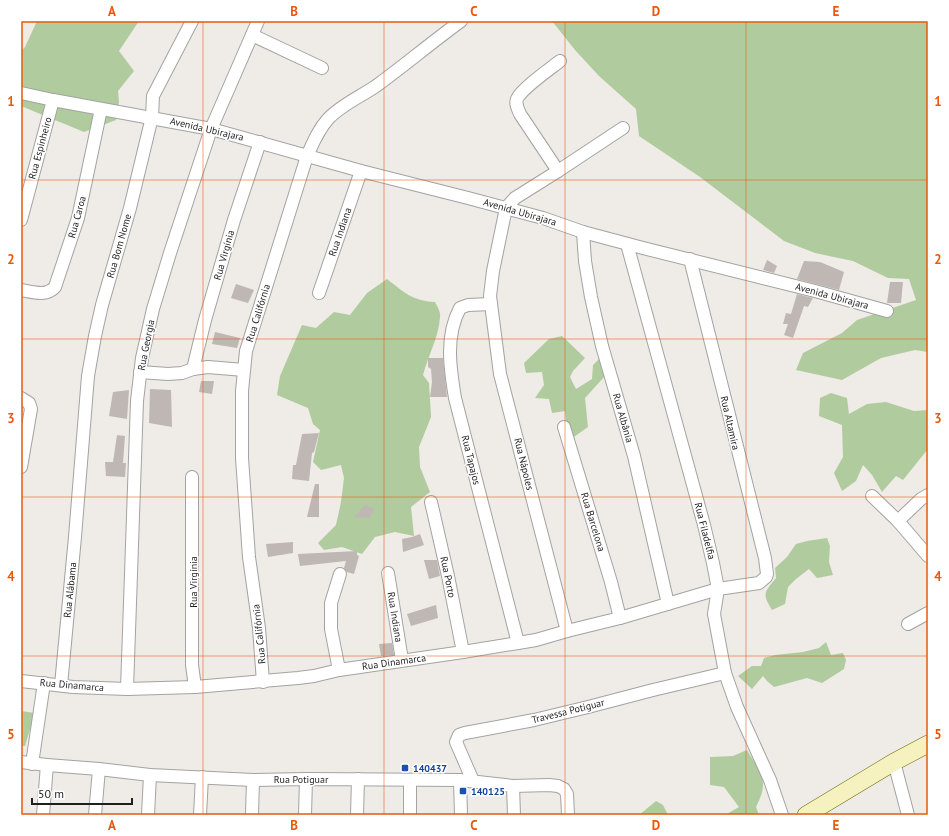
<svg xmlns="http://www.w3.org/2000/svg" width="949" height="836" font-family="'PT Sans',sans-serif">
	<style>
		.forest { fill: #b0cb9e }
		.building { fill: #bfb7b3 }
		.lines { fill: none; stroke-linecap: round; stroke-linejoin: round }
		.street-casing { stroke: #a3a3a3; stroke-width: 14 }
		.secondary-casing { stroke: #6e6f0d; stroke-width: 18 }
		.street { stroke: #fff; stroke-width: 12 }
		.secondary { stroke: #f5f2bf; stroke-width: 17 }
		.grid { fill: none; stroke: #e8590c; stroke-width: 1; stroke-opacity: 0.55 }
		.transit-dot { fill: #1a4fb4; stroke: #fff; stroke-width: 1.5 }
		.labels { text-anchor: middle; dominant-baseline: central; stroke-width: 3; stroke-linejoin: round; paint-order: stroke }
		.street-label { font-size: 10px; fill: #1f1f1f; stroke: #fff }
		.transit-label { font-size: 10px; font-weight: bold; fill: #164399; stroke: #fff; text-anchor: start }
		.neatline { fill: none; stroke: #e8590c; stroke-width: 1.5 }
		.grid-label { font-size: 13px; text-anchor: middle; font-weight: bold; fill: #e8590c }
	</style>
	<rect width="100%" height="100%" fill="#efebe6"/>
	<!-- forest -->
	<g class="forest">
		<path d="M37,21H139L119,51L134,71L118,91L119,102L116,120L84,132L21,106V51L25,47Z"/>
		<path d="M552,21H928V352L915,350L881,358L842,380L796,370L803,353L842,333L857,320L916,300L909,279L888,278L853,261L815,253L784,241L700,177L639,136L636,109L599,76L575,50Z"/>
		<path d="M387,279C404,292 412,301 435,302C437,306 441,312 440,317C439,336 428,356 423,375L429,383L431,417L419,447L420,467L430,492L411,507L414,536L395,532L375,537L362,554L342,547L324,550L318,543L336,525L341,502L344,478L341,465L321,470L313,462L320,430L313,424L308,408L277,395L280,376L302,325L316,328L334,312L350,315L367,293Z"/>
		<path d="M562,336L585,358L573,371L570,377L576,389L592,379L593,365L599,359L605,376L585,398L588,427L568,441L565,411L552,413L549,399L535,398L544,385L542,372L526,373L524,363L549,339Z"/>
		<path d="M831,393L847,398L849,414L867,404L886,402L914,411L928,410V449L903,480L896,476L882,492L872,475L863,465L856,481L842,491L834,473L843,457L842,425L819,416L820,398Z"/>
		<path d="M827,538L830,546L829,562L833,575L817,578L809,569L796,579L788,587L785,604L772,610C762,593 764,593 776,578L775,568L787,557L796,544L807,541Z"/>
		<path d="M826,642L831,655L843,653L846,660L844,669L822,683L807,678L774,687L767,681L763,676L752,689L738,676L752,666H761L764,658L775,655L803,652L819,648Z"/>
		<path d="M21,711L35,713L25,746H21Z"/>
		<path d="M747,750C761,774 770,780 756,807L759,815H725L739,807L724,787L710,785V757L733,756Z"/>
		<path d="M656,801L663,805L668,815H639Z"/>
	</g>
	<!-- building -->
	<g class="building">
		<path d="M767,260L777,266L774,273L763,270Z"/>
		<path d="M804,261L820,262L844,272L839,290L797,279Z"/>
		<path d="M890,282H903L901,303H887Z"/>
		<path d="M236,284L254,290L248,303L231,298Z"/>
		<path d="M797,294L813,298L808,307L804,306L793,338L784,335L788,324H783L786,313L791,314Z"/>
		<path d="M215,332L240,338L237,348L212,344Z"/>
		<path d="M428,358H443L447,397H430L432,382L431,369L428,367Z"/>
		<path d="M201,381H214L212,394L199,392Z"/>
		<path d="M150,389L171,390L172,427L149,423Z"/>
		<path d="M129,390L127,419L109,416L113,392Z"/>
		<path d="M319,433L314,452L312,453L309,481L292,479L293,465H296L302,434Z"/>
		<path d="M117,435L125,436L123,463H126L125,477L106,476L105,462H113Z"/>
		<path d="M315,484H319V517H307Z"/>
		<path d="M365,505L374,509L370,518L354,517Z"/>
		<path d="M420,534L424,545L403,552L402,539L412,537Z"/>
		<path d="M293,542V553L268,557L266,544Z"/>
		<path d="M357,551V555L359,556L354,574L347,572L344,568L346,561L300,566L298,554Z"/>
		<path d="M424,560H437L440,576L429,579Z"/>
		<path d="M436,605L438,618L411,626L407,614Z"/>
		<path d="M392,643L394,655L381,656L379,644Z"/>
	</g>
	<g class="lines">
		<defs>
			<g id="street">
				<path d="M252,35L322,68"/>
				<path d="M560,61C550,69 521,89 517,99C515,104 518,109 520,114L558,171L515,198L506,208L493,271L490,296L500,374L567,631"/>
				<path d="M21,93L53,100L211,129L361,171L468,198L543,218L583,232L643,248L815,291L887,311"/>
				<path d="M558,171L623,128"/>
				<path d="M21,220L53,100"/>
				<path d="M583,232L585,261L591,297L602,346L634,456L668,604"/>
				<path d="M627,244L704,525L713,563L718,589L714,614L725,673L737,707L770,780L782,815"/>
				<path d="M21,290C33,292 46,297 55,287L78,218L101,109"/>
				<path d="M319,293L361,171"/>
				<path d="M491,304L468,305L460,308C445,336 450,368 455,398L518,643"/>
				<path d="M193,369L205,320L234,220L260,142"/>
				<path d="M140,372L168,374L182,373L193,369L208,367L244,370"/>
				<path d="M21,398L29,403L31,409L21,467"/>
				<path d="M564,427L611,582L620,618"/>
				<path d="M192,477V665L195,687"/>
				<path d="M872,496L898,521L928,556"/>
				<path d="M431,502L448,576L463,652"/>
				<path d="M898,521L921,499L928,495"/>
				<path d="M388,573L402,660"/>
				<path d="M908,624L928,613"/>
				<path d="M339,670L331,629V603L340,574"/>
				<path d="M21,681L73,687L127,689L195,687L298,678L314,676L339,670L463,652L536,640L567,631L620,618L718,589L759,583L766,577L767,574L765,558L690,259"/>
				<path d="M263,682L259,628L249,557L242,458V391L246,351L307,156C313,143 318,130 328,119C341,105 360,97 376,86C405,65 432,42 461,21"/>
				<path d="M61,685L75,537L88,376L95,336L102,305L130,208L152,117L153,96L192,21"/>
				<path d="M127,689L137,401L142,358L153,309L170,253L211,129L258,21"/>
				<path d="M21,762L47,765L99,769L150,775L253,780L306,779L460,780L513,786L549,785L558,786L564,789L567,794L568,815"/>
				<path d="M894,762L908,815"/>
				<path d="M32,764L44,683"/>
				<path d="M460,780L461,815"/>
				<path d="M473,781L456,742L459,735L465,733L534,720L588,707L653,690L725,673"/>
				<path d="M513,786L514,815"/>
				<path d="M43,815L47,765"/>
				<path d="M95,815L99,769"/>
				<path d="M148,815L150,775"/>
				<path d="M200,815L202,777"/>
				<path d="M252,815L253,780"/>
				<path d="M305,815L306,779"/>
				<path d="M357,815L358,779"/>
				<path d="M410,815V780"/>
			</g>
			<path id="secondary" d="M806,815L894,762L928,744"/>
		</defs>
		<!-- street casing -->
		<use href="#street" class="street-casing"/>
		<!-- secondary casing -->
		<use href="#secondary" class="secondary-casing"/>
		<!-- street -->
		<use href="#street" class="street"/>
		<!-- secondary -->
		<use href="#secondary" class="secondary"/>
	</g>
	<!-- grid -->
	<path class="grid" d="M203,21V815M384,21V815M565,21V815M746,21V815M21,180H928M21,339H928M21,497H928M21,656H928"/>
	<!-- markers -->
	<g class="transit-dot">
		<rect x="401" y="764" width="8" height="8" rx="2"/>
		<rect x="459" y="787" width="8" height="8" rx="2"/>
	</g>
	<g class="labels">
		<!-- street labels -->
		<g class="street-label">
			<text transform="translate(207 129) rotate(13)">Avenida Ubirajara</text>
			<text transform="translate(40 148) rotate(-75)">Rua Espinheiro</text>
			<text transform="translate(520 212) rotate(16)">Avenida Ubirajara</text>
			<text transform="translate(77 217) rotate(-75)">Rua Caroa</text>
			<text transform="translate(340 232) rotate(-71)">Rua Indiana</text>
			<text transform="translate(119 246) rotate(-74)">Rua Bom Nome</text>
			<text transform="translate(224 255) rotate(-74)">Rua Virgínia</text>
			<text transform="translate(832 296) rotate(15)">Avenida Ubirajara</text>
			<text transform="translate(258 313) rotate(-73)">Rua Califórnia</text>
			<text transform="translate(146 345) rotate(-79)">Rua Georgia</text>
			<text transform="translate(623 418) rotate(74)">Rua Albânia</text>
			<text transform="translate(730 423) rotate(77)">Rua Altamira</text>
			<text transform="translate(471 460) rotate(76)">Rua Tapajos</text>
			<text transform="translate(524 464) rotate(76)">Rua Nápoles</text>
			<text transform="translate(593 522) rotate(73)">Rua Barcelona</text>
			<text transform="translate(705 531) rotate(76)">Rua Filadelfia</text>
			<text transform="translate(448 577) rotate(78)">Rua Porto</text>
			<text transform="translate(193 582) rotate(-90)">Rua Virgínia</text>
			<text transform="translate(70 590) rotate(-84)">Rua Alábama</text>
			<text transform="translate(395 617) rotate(81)">Rua Indiana</text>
			<text transform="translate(259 634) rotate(-96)">Rua Califórnia</text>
			<text transform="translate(394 662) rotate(-8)">Rua Dinamarca</text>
			<text transform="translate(72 685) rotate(5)">Rua Dinamarca</text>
			<text transform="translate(568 711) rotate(-14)">Travessa Potiguar</text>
			<text x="301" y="779">Rua Potiguar</text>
		</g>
		<!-- transit labels -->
		<g class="transit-label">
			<text x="413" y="768">140437</text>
			<text x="471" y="791">140125</text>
		</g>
	</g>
	<!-- border -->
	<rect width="949" height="836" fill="none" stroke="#ffffff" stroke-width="44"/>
	<!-- scale -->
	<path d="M32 798v6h100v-6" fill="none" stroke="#1f1f1f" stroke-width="2"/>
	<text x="38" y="798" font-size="12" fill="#1f1f1f" stroke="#ffffff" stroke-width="3" paint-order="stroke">50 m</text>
	<rect x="22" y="22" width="905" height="792" class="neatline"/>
	<g class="grid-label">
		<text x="112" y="16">A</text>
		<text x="294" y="16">B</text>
		<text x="474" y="16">C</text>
		<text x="656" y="16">D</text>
		<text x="836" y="16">E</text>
		<text x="11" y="106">1</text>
		<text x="938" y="106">1</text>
		<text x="11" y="264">2</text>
		<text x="938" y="264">2</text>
		<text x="11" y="423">3</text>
		<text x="938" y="423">3</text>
		<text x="11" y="581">4</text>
		<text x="938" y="581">4</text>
		<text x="11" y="739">5</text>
		<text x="938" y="739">5</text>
		<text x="112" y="830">A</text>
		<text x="294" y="830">B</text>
		<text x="474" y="830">C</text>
		<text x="656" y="830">D</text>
		<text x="836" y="830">E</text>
	</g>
</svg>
